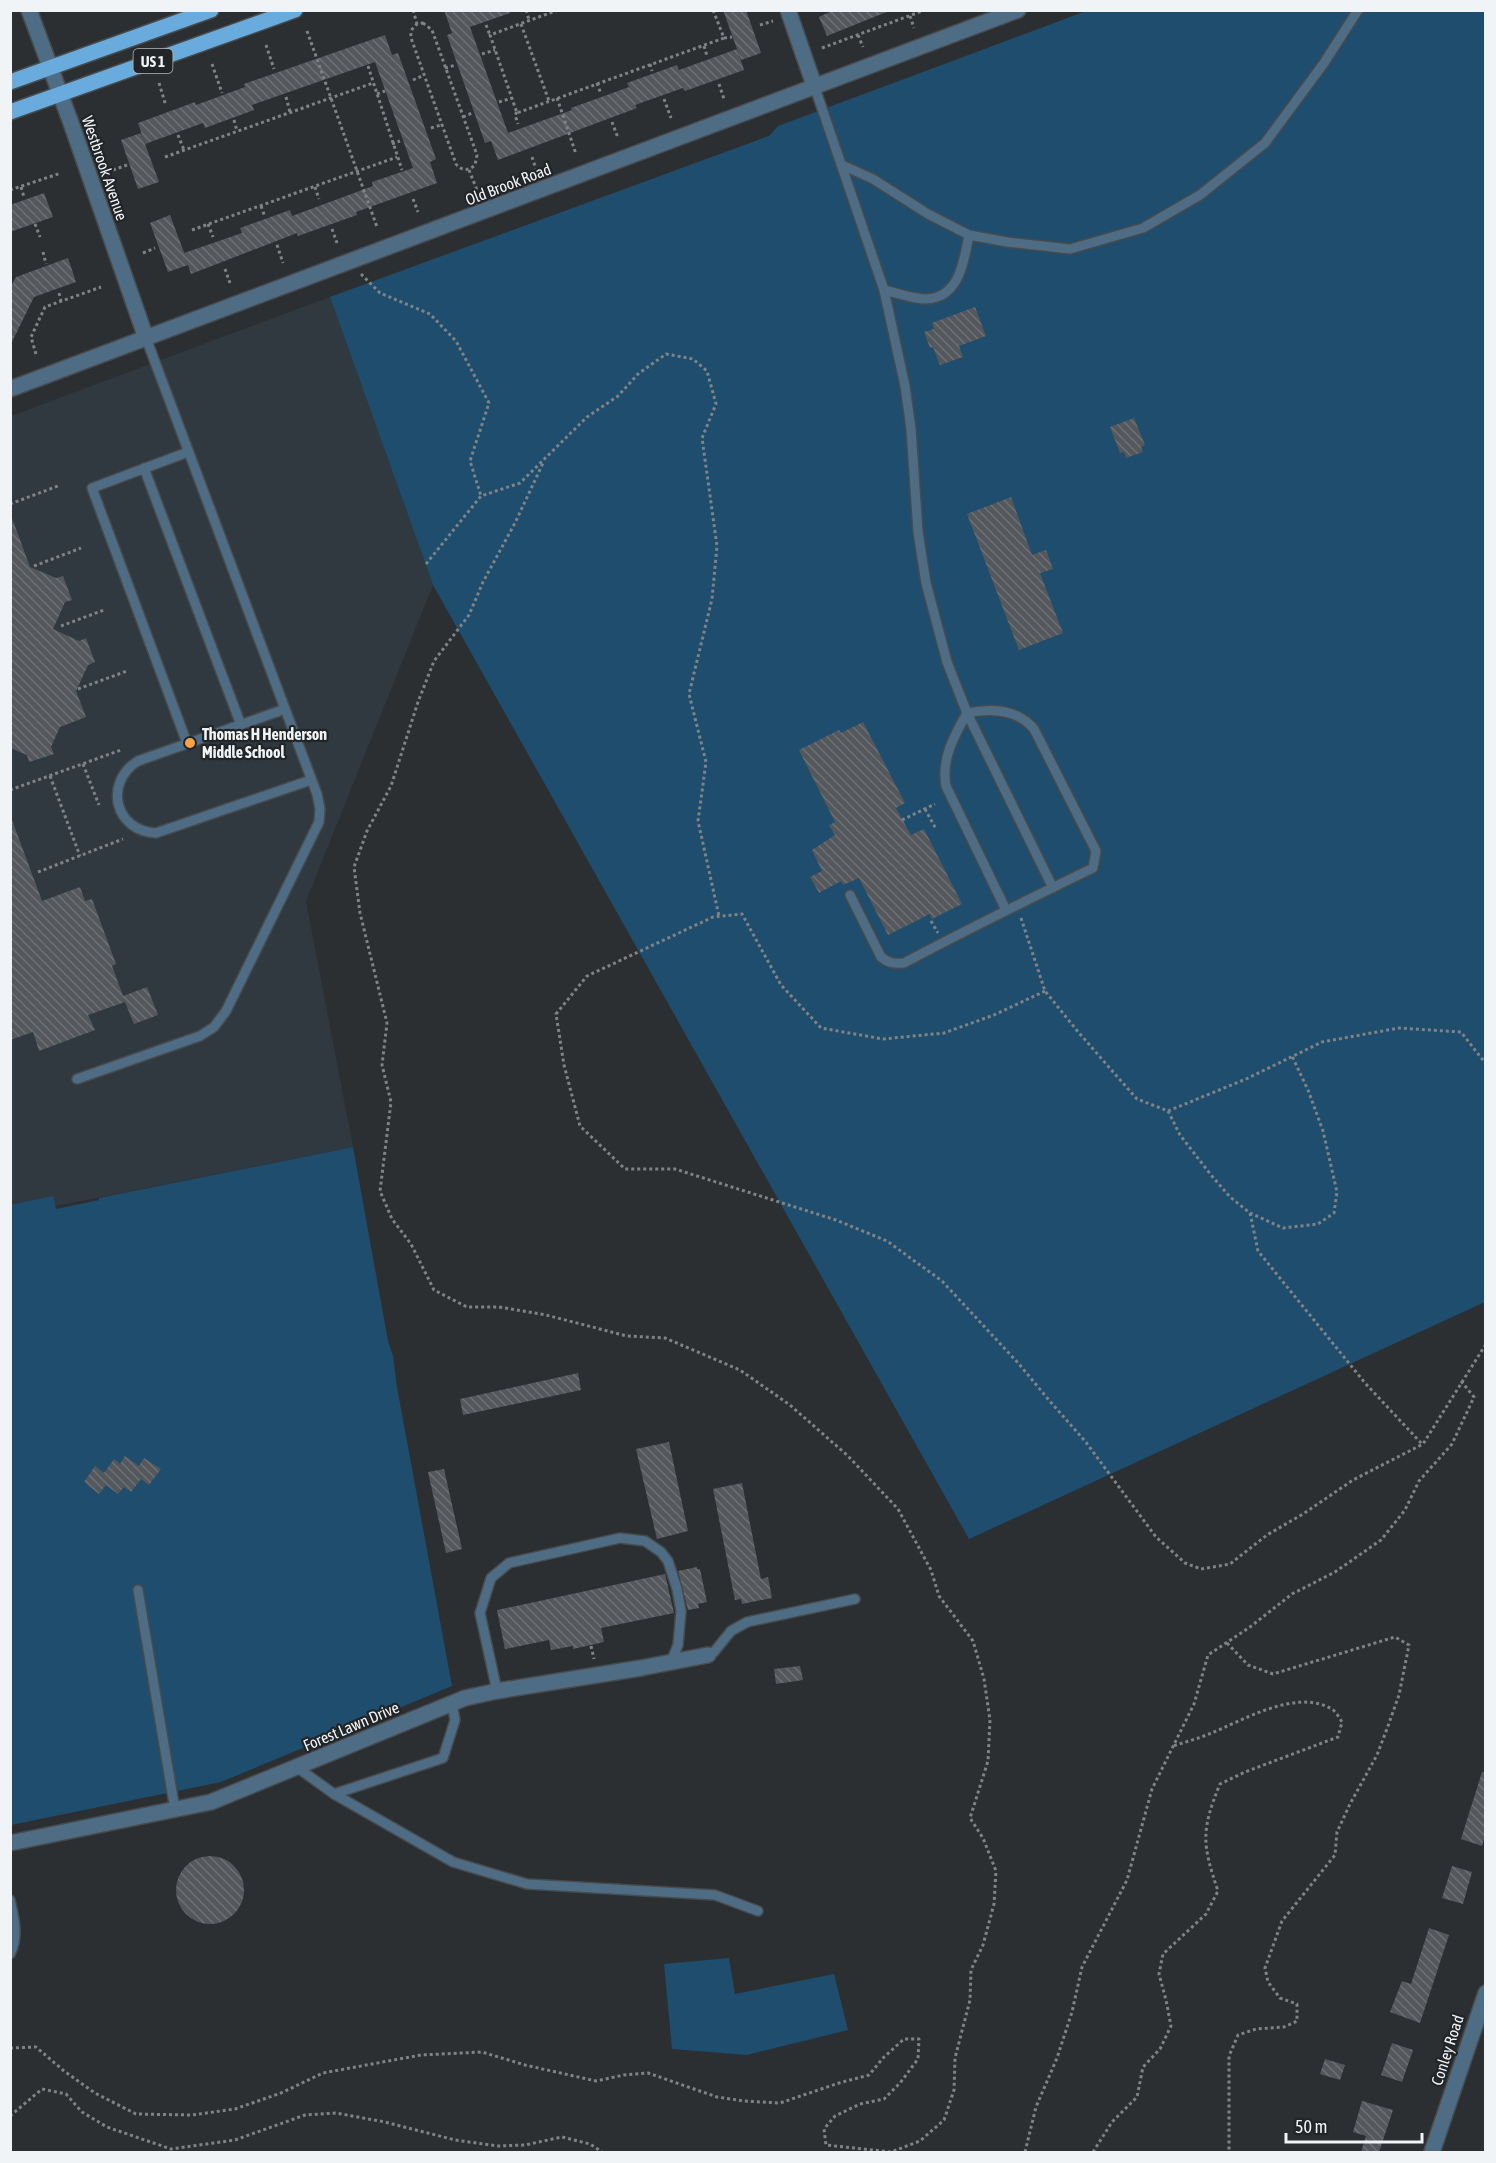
<svg xmlns="http://www.w3.org/2000/svg" width="1496" height="2163" font-family="'Asap Condensed',sans-serif">
	<style>
		.built { fill: #303940 }
		.green { fill: #1f4d6d }
		.building { fill: url(#building-back-hatch) }
		.lines { fill: none; stroke-linecap: round; stroke-linejoin: round }
		.service-casing { stroke: #474b4d; stroke-width: 12 }
		.minor-casing { stroke: #474b4d; stroke-width: 18 }
		.tertiary-casing { stroke: #474b4d; stroke-width: 18 }
		.primary-casing { stroke: #474b4d; stroke-width: 18 }
		.path { stroke: #7f8386; stroke-width: 3; stroke-dasharray: 3 3; stroke-linecap: butt }
		.service { stroke: #4e6d85; stroke-width: 9 }
		.minor { stroke: #4e6d85; stroke-width: 15 }
		.tertiary { stroke: #4e6d85; stroke-width: 15 }
		.primary { stroke: #69abdc; stroke-width: 15 }
		.poi-dot { fill: #f8a14a; stroke: #212528; stroke-width: 2 }
		.labels { text-anchor: middle; dominant-baseline: central; stroke-width: 4.5; stroke-linejoin: round; paint-order: stroke }
		.shield { fill: #212528; stroke: #b3b6b8; stroke-width: 1.5 }
		.shield-label { font-size: 15px; font-weight: bold; fill: #f1f4f6 }
		.street-label { font-size: 16px; fill: #f1f4f6; stroke: #212528 }
		.poi-label { font-size: 16px; font-weight: bold; fill: #f1f4f6; stroke: #212528; text-anchor: start }
	</style>
	<defs>
		<pattern id="building-back-hatch" width="6" height="6" patternUnits="userSpaceOnUse" patternTransform="scale(1.5)"><rect width="6" height="6" fill="#54585c"/><path d="M-1 5l2 2M0 0l6 6M5-1l2 2" fill="none" stroke="#6d7174"/></pattern>
	</defs>
	<rect width="100%" height="100%" fill="#2b2f32"/>
	<!-- built -->
	<path class="built" d="M330,297L433,585L306,901L353,1147L11,1215V416Z"/>
	<!-- green -->
	<g class="green">
		<path d="M1086,11H1485V1302L969,1539L433,585L330,297L769,136L778,126Z"/>
		<path d="M353,1147L388,1341L393,1356L397,1387L452,1686L221,1782L11,1825L10,1205L53,1196L56,1209L99,1200V1198Z"/>
		<path d="M729,1958L735,1994L834,1974L848,2030L747,2055L672,2049L664,1964Z"/>
	</g>
	<!-- building -->
	<g class="building">
		<path d="M444,10H510V13L470,27L508,133L572,110L571,108L629,87L627,83L677,65L679,70L737,49L744,70L685,91L683,88L635,105L637,108L498,160L491,141L485,143L447,35L452,33Z"/>
		<path d="M723,10H746L761,53L741,60Z"/>
		<path d="M834,10H889V11L827,36L819,17Z"/>
		<path d="M385,35L392,55L398,53L436,159L430,162L437,183L356,212L357,215L298,236L297,233L191,274L188,265L168,272L150,223L170,215L185,255L184,253L242,233L240,228L290,210L292,216L373,186L372,182L413,168L375,62L252,105L254,110L205,128L203,123L145,144L138,123L195,102L196,105L245,87L244,84Z"/>
		<path d="M141,133L159,182L138,189L121,140Z"/>
		<path d="M44,193L53,217L10,232V205Z"/>
		<path d="M68,258L76,282L34,297L10,346V288L16,277Z"/>
		<path d="M975,307L986,336L959,346L963,357L940,365L933,347L930,348L924,332L934,329L932,323Z"/>
		<path d="M1134,418L1145,445L1141,447L1143,452L1126,458L1124,452L1120,453L1110,427Z"/>
		<path d="M1011,497L1032,555L1046,550L1053,569L1040,573L1063,633L1019,650L967,514Z"/>
		<path d="M12,518L30,567L56,578L63,576L72,600L65,602L53,629L79,641L86,638L95,662L88,665L76,691L86,717L60,727L51,747L54,754L29,762L27,755L10,748Z"/>
		<path d="M863,722L905,803L896,808L911,835L924,829L962,904L932,919L930,914L888,935L859,878L843,885L841,881L819,893L810,877L822,871L812,850L835,835L829,825L835,822L799,750L839,730L841,733Z"/>
		<path d="M10,820H12L42,901L80,887L85,901L92,899L116,964L112,966L123,996L147,987L158,1015L134,1024L125,1002L88,1015L95,1030L39,1051L33,1032L10,1040Z"/>
		<path d="M578,1373L581,1390L463,1415L460,1399Z"/>
		<path d="M669,1442L688,1531L657,1539L636,1449Z"/>
		<path d="M125,1456L139,1466L144,1458L161,1469L149,1485L141,1479L131,1492L124,1487L118,1494L106,1485L99,1494L84,1482L95,1466L104,1473L114,1459L120,1464Z"/>
		<path d="M444,1469L462,1549L446,1553L428,1472Z"/>
		<path d="M742,1483L761,1579L768,1577L772,1598L742,1604L741,1599L735,1600L713,1489Z"/>
		<path d="M697,1567V1569H700L707,1602L698,1604L699,1608L688,1610L678,1571Z"/>
		<path d="M665,1574L674,1613L601,1628L604,1642L573,1649V1646L551,1650L549,1640L505,1649L497,1610Z"/>
		<path d="M800,1666L803,1680L776,1684L774,1669Z"/>
		<path d="M1482,1772H1485V1835L1482,1846L1461,1839Z"/>
		<circle cx="210" cy="1890" r="34"/>
		<path d="M1452,1866L1472,1872L1463,1904L1442,1898Z"/>
		<path d="M1429,1928L1449,1935L1420,2023L1390,2012L1402,1981L1411,1984Z"/>
		<path d="M1392,2043L1413,2050L1402,2082L1381,2075Z"/>
		<path d="M1325,2059L1345,2065L1340,2080L1320,2074Z"/>
		<path d="M1362,2101L1393,2110L1379,2152H1361L1366,2136L1353,2132Z"/>
	</g>
	<g class="lines">
		<defs>
			<g id="service">
				<path d="M815,88L884,290L905,386L911,429L918,532L926,583L947,662L967,713C954,736 941,759 946,786L1006,910"/>
				<path d="M842,165L873,179L928,214L969,235L1007,242L1070,249L1143,228L1200,195L1265,143L1324,63L1358,10"/>
				<path d="M884,290C898,293 912,299 926,299C960,298 964,260 969,235"/>
				<path d="M144,468L241,725"/>
				<path d="M285,709L138,761C103,783 115,831 156,833L311,780"/>
				<path d="M187,743L92,488L188,452"/>
				<path d="M850,895L881,957C888,963 894,964 904,963C966,930 1029,899 1093,868L1096,851L1034,729C1017,709 991,708 967,713L1053,888"/>
				<path d="M77,1079L200,1036L214,1027L226,1011L319,822L320,809L317,794L146,338"/>
				<path d="M138,1590L175,1810"/>
				<path d="M708,1655L714,1652L731,1631L747,1622L855,1599"/>
				<path d="M497,1691L480,1613L491,1578L509,1563L620,1538L645,1541L661,1552L668,1561L677,1589L681,1611L678,1645L671,1662"/>
				<path d="M298,1768L334,1794L443,1758L455,1720L452,1703"/>
				<path d="M334,1794L453,1862L527,1884L715,1895L758,1911"/>
				<path d="M10,1900C14,1918 19,1937 10,1954"/>
			</g>
			<g id="minor">
				<path d="M788,10L815,88"/>
				<path d="M10,1843L211,1802L465,1698L497,1691L641,1668L708,1655"/>
				<path d="M1432,2152L1486,1993"/>
			</g>
			<g id="tertiary">
				<path d="M29,10L71,123L146,338"/>
				<path d="M10,389L1018,10"/>
			</g>
			<g id="primary">
				<path d="M10,82L211,10"/>
				<path d="M10,112L295,10"/>
			</g>
		</defs>
		<!-- service casing -->
		<use href="#service" class="service-casing"/>
		<!-- minor casing -->
		<use href="#minor" class="minor-casing"/>
		<!-- tertiary casing -->
		<use href="#tertiary" class="tertiary-casing"/>
		<!-- primary casing -->
		<use href="#primary" class="primary-casing"/>
		<!-- path -->
		<g class="path">
			<path d="M413,10L417,24"/>
			<path d="M526,10L529,20"/>
			<path d="M558,10L490,35L517,113L724,38L713,10"/>
			<path d="M910,16L914,28"/>
			<path d="M423,23L432,30L477,155L475,165C469,171 461,171 456,164L411,38C410,30 414,23 423,23Z"/>
			<path d="M521,24L549,101"/>
			<path d="M486,25L490,35"/>
			<path d="M760,25L773,21"/>
			<path d="M307,31L377,227"/>
			<path d="M858,35L863,47"/>
			<path d="M724,38L732,37"/>
			<path d="M266,45L274,69"/>
			<path d="M704,46L707,56"/>
			<path d="M822,48L925,10"/>
			<path d="M482,54L495,50"/>
			<path d="M212,64L222,93"/>
			<path d="M650,64L652,71"/>
			<path d="M368,66L402,170"/>
			<path d="M445,68L456,65"/>
			<path d="M413,80L424,75"/>
			<path d="M159,83L166,106"/>
			<path d="M597,83L601,94"/>
			<path d="M719,84L724,99"/>
			<path d="M377,94L385,91"/>
			<path d="M286,97L290,112"/>
			<path d="M557,98L576,154"/>
			<path d="M664,99L671,118"/>
			<path d="M499,102L512,98"/>
			<path d="M517,112L515,115L518,124"/>
			<path d="M463,117L474,112"/>
			<path d="M234,120L237,131"/>
			<path d="M612,122L618,138"/>
			<path d="M431,128L441,125"/>
			<path d="M178,135L184,150"/>
			<path d="M392,144L400,141"/>
			<path d="M165,157L373,83"/>
			<path d="M532,157L536,169"/>
			<path d="M113,170L127,165"/>
			<path d="M469,170L477,190"/>
			<path d="M21,187L24,197"/>
			<path d="M315,187L319,199"/>
			<path d="M10,190L61,173"/>
			<path d="M413,199L418,212"/>
			<path d="M261,206L265,217"/>
			<path d="M35,224L40,237"/>
			<path d="M208,224L213,237"/>
			<path d="M332,229L337,243"/>
			<path d="M192,230L397,157"/>
			<path d="M277,245L283,263"/>
			<path d="M43,252L46,264"/>
			<path d="M143,253L155,248"/>
			<path d="M225,269L230,283"/>
			<path d="M361,274L380,293L430,314L456,341L489,403L470,461L481,496"/>
			<path d="M59,293L61,301"/>
			<path d="M36,354L31,337L45,307L101,287"/>
			<path d="M10,504L58,486"/>
			<path d="M426,564L481,496L520,483L587,417L618,396L638,374L666,354L693,359L707,371L716,404L702,438L717,546L712,599L689,694L706,762L698,821L719,916"/>
			<path d="M34,566L81,548"/>
			<path d="M61,626L104,610"/>
			<path d="M78,689L127,671"/>
			<path d="M83,764L99,805"/>
			<path d="M50,776L80,856"/>
			<path d="M10,790L121,750"/>
			<path d="M925,809L936,829"/>
			<path d="M902,820L935,804"/>
			<path d="M38,872L123,839"/>
			<path d="M1021,918L1045,991L1079,1033L1137,1099L1168,1111L1246,1079L1322,1042L1399,1028L1461,1032L1486,1064"/>
			<path d="M931,921L938,933"/>
			<path d="M1045,991L994,1015L944,1033L883,1039L821,1028L781,985L742,914L713,917L587,976L556,1014L564,1065L580,1126L625,1169H675L836,1220L887,1241L942,1281L1019,1364L1048,1399L1085,1441L1156,1537L1185,1563L1201,1569L1230,1564L1267,1535L1303,1514L1353,1480L1423,1444L1486,1344"/>
			<path d="M1168,1111L1180,1135L1211,1175L1230,1197L1250,1213L1283,1228L1318,1224L1334,1213L1337,1192L1323,1131L1308,1090L1292,1056"/>
			<path d="M1250,1213L1258,1251L1365,1383L1422,1444"/>
			<path d="M1227,1643L1248,1665L1273,1674L1395,1637L1409,1645L1399,1695L1388,1726L1377,1755L1350,1804L1337,1832L1335,1855L1282,1921L1265,1968L1268,1982L1280,1998L1297,2004V2021L1284,2027L1256,2029L1238,2035L1229,2056V2152"/>
			<path d="M591,1646L594,1659"/>
			<path d="M10,2048L36,2047L64,2071L95,2093L136,2114L192,2115L235,2109L281,2093L323,2073L421,2055L482,2052L525,2065L596,2081L624,2075L648,2073L717,2097L744,2101L780,2103L839,2083L869,2075L884,2057L904,2039H919L918,2059L900,2083L884,2099L860,2104L835,2116L824,2129L826,2145L891,2152L920,2141L944,2120L954,2090L955,2058L970,2000L971,1970L983,1945L994,1904L996,1871L983,1838L970,1818L988,1761L990,1720L984,1679L973,1641L939,1596L931,1570L898,1509L848,1456L790,1405L740,1370L665,1338L627,1336L546,1315L499,1307H467L434,1290L411,1244L392,1219L380,1191L391,1102L382,1065L387,1023L360,913L354,867L367,831L391,786L418,702L434,661L469,615L483,582L515,523L544,461"/>
			<path d="M10,2116L42,2089L66,2094L82,2112L107,2127L171,2149L235,2140L305,2115L336,2113L385,2122L455,2140L498,2146L525,2145L562,2137L590,2144L602,2152"/>
			<path d="M1025,2152L1036,2107L1057,2058L1072,2012L1082,1967L1127,1880L1152,1789L1194,1704L1208,1655L1250,1627L1292,1594L1335,1572L1381,1540L1405,1510L1419,1481L1452,1444L1474,1397L1461,1381"/>
			<path d="M1093,2152L1112,2122L1137,2097L1143,2067L1160,2049L1171,2026L1166,2000L1159,1974L1163,1954L1206,1914L1218,1891C1202,1844 1201,1830 1220,1784L1245,1772L1338,1737L1342,1722C1339,1717 1335,1710 1330,1708C1294,1689 1242,1721 1209,1734C1197,1739 1185,1742 1173,1746"/>
		</g>
		<!-- service -->
		<use href="#service" class="service"/>
		<!-- minor -->
		<use href="#minor" class="minor"/>
		<!-- tertiary -->
		<use href="#tertiary" class="tertiary"/>
		<!-- primary -->
		<use href="#primary" class="primary"/>
	</g>
	<!-- markers -->
	<circle class="poi-dot" cx="190" cy="743" r="6"/>
	<g class="labels">
		<!-- shield labels -->
		<rect class="shield" x="133.5" y="49" width="39" height="24" rx="4.5"/>
		<g class="shield-label">
			<text x="153" y="61">US 1</text>
		</g>
		<!-- street labels -->
		<g class="street-label">
			<text transform="translate(105 168) rotate(71)">Westbrook Avenue</text>
			<text transform="translate(508 184) rotate(-21)">Old Brook Road</text>
			<text transform="translate(351 1726) rotate(-23)">Forest Lawn Drive</text>
			<text transform="translate(1447 2050) rotate(-72)">Conley Road</text>
		</g>
		<!-- poi labels -->
		<g class="poi-label">
			<text x="202" y="734">Thomas H Henderson<tspan x="202" dy="18">Middle School</tspan></text>
		</g>
	</g>
	<!-- border -->
	<rect width="1496" height="2163" fill="none" stroke="#f1f4f6" stroke-width="24"/>
	<!-- scale -->
	<path d="M1286 2133v9h136v-9" fill="none" stroke="#f1f4f6" stroke-width="3"/>
	<text x="1295" y="2133" font-size="18" fill="#f1f4f6" stroke="#212528" stroke-width="4.5" paint-order="stroke">50 m</text>
</svg>
